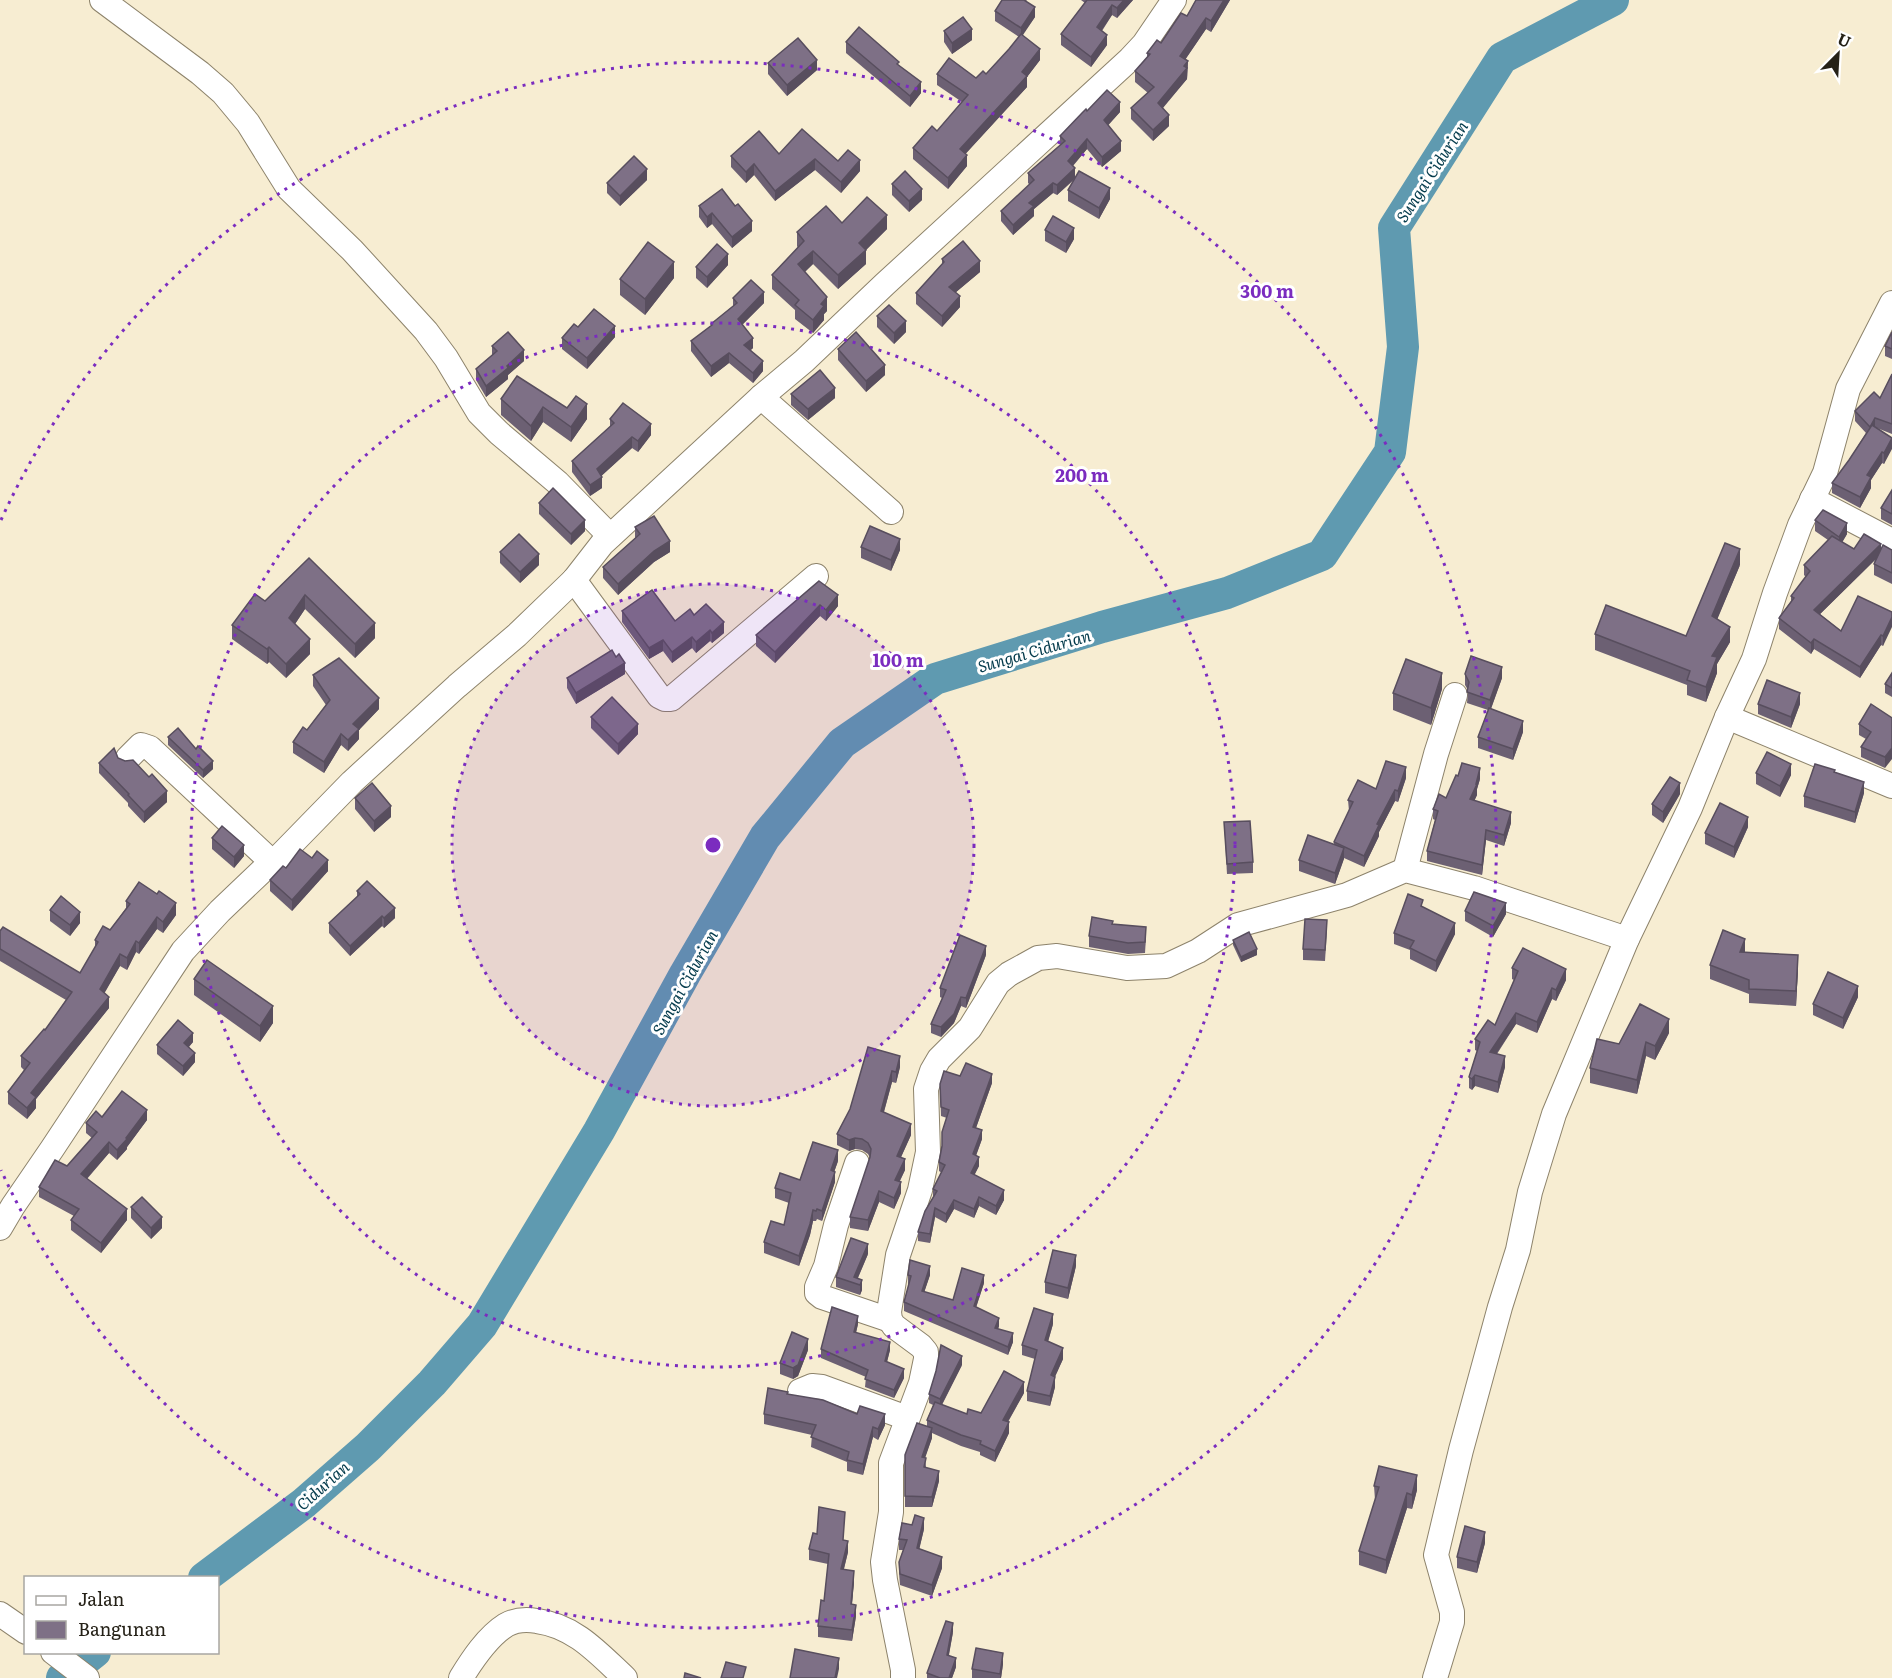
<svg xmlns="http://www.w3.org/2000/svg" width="1892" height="1678" font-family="Literata,serif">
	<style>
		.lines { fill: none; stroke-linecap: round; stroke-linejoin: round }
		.river { stroke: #5f9ab0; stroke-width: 32 }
		.minor-casing { stroke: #8d836b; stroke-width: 26 }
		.minor { stroke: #fff; stroke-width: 24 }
		.wall { fill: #6c6073 }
		.shaded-wall { fill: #584e5e }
		.building { fill: #7e7086; stroke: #584e5e; stroke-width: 1.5 }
		.ring { fill: none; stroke: #7b2cbf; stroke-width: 3; stroke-dasharray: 3 6 }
		.labels { text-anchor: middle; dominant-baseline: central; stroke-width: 6; stroke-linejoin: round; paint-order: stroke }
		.water-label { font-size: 16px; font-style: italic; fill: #043b4c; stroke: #fff }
		.centre { fill: #7b2cbf; stroke: #fff; stroke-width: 3 }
		.ring-label { font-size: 18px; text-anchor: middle; font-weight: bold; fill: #7b2cbf; stroke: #fff; stroke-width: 6; stroke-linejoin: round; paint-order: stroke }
	</style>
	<rect width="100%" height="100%" fill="#f7edd2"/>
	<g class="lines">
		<!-- river -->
		<g class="river">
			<path d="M204,1578L304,1503L368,1447L432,1383L482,1325L599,1131L685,974L765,837L842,743L935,679L1102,627L1227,593L1322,555L1390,452L1403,347L1394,228L1502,58L1613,0"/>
			<path d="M62,1678L95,1652"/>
		</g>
		<defs>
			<g id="minor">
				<path d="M102,0L200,73L223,93L248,123L289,189L352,250L426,331L446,358L479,413L499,433L558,483L610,536"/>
				<path d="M761,397L891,512"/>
				<path d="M1812,499L1892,541"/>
				<path d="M574,580L659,696L665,699H671L816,576"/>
				<path d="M1727,717L1892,786"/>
				<path d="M128,758L141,745L150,748L273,863"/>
				<path d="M1405,870L1436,754L1455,695"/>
				<path d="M857,1163L836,1225L826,1266L817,1287V1293L822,1297L890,1320"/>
				<path d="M0,1228L13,1206L52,1149L183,951L220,911L262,871L273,863L352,782L457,686L517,635L574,580L602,544L761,397L804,361L885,284L1130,59L1144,44L1174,0"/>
				<path d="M800,1391L812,1386L822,1387L907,1418"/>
				<path d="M0,1614L26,1632"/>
				<path d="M53,1652L87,1678"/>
				<path d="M461,1678C472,1660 487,1637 506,1625C515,1620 526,1619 537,1621C575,1626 599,1654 625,1678"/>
				<path d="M903,1678V1670L885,1580L883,1562L891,1512V1463L921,1383L926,1359V1352L921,1346L894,1326L890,1320L889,1312L898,1255L920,1190L928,1152L926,1089L932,1071L939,1059L970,1028L998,983L1009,974L1038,958L1057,956L1127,968L1166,966L1198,951L1238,925L1347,895L1405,870L1474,888L1627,939"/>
				<path d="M1435,1678L1452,1622V1612L1436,1555L1461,1450L1500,1307L1518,1250L1530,1192L1554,1114L1627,939L1690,808L1727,717L1754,659L1775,593L1800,525L1825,473L1848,389L1892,303"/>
			</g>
		</defs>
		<!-- minor casing -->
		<use href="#minor" class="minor-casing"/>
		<!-- minor -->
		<use href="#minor" class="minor"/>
	</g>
	<!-- wall -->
	<g class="wall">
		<path d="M1002,0H1027L1026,1L1035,17L1022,35L1040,60L1027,77V87L965,154L967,166L948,189L913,159V148L937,131L962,102L937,85V74L976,78L986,74L1009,49L1019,37L995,21V11Z"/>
		<path d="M1081,0H1133L1117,18L1112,15L1102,31L1107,45L1091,67L1061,45V34L1085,3Z"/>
		<path d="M1196,0H1230L1211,32L1206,29L1185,60L1188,61L1187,79L1162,108L1169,126L1153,141L1131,119V108L1148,93L1135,82V71L1147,57V53L1161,43L1187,16Z"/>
		<path d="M944,31L972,40L952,54L944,42Z"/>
		<path d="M846,42L899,65L921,93L910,107L846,53Z"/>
		<path d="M768,63L817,70L787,96L768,74Z"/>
		<path d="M1087,111L1120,112L1108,125L1121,151L1102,167L1087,149L1073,166L1075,178L1110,199L1099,219L1068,201V190L1075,179L1057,195L1053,193L1034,209V216L1013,235L1001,221V211L1030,185L1028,183V173L1060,145V136Z"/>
		<path d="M779,154L838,161L860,171L841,193L815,170L775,201L754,175L746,183L731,167V156Z"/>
		<path d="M647,180L620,206L607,193V183Z"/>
		<path d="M892,184L922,200L909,212L892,195Z"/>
		<path d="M699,206L752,231L732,248L712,224L707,228L699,217Z"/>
		<path d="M842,223L887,229L866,250V264L838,289L813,264L805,272L827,311L824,314V320L813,333L795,319V310L772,289V275L798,248L797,246V232Z"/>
		<path d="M1045,230L1074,239L1066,253L1045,241Z"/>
		<path d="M942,259L980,272L956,292L960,307L942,327L916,304V293L942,264Z"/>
		<path d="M728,265L707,288L696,278V267Z"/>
		<path d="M674,278L645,315L620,295V279Z"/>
		<path d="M733,298L764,303L742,325L753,348L751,350L763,371L753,383L729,363L711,377L691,351V341L711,326V324L733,306Z"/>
		<path d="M877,316L906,332L894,344L877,327Z"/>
		<path d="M578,327L615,337L587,369L562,349V338Z"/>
		<path d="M1892,332V359L1885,356V346Z"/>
		<path d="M492,346L524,361L508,375V379L486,397L476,380V369L492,355Z"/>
		<path d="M838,349L885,375L866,392L838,360Z"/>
		<path d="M1892,374V434L1877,428L1892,438L1884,464L1882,463L1871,480V488L1860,508L1832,493V483L1849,460L1866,433L1855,421V411L1880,398Z"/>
		<path d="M791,394L835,398L808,420L791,405Z"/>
		<path d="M501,399L567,408L587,419L571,442L543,422L531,441L501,415Z"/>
		<path d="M610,419L651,435L638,452L632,448L601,476L602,488L590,496L572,472V461L610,427Z"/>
		<path d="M1892,490V525L1881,519V508Z"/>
		<path d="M539,503L585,531L571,545L539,514Z"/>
		<path d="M1815,520L1847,534L1842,542L1854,549L1881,548L1892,550V584L1874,575V564L1875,560L1820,614L1841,631L1892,612L1883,646L1881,645L1860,678L1814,649L1811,654L1779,629V618L1791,601V596L1806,577L1804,575V565L1828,540L1815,531Z"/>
		<path d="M635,527L670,552L654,562L618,595L603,578V567L635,538Z"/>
		<path d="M861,547L900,550L891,571L861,558Z"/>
		<path d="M500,552L539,565L520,583L500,563Z"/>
		<path d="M309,558L375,638L355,658L305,609L295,624L310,654L286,678L269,662L267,664L232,639V625L265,601Z"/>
		<path d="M1740,565L1717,619L1730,642L1717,664V673L1706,702L1687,695V685L1595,650V634L1686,636Z"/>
		<path d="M819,581L838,606L826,621L820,616L775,663L756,646V635Z"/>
		<path d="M622,611L675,621L694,615L724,633L712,643L710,641L696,653L692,648L672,663L663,651L649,659L622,622Z"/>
		<path d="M1892,673V697L1885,693V684Z"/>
		<path d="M625,674L576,704L567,688V678Z"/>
		<path d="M1465,674L1502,678L1491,709L1523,732L1513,760L1478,748V737L1488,710L1467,703L1468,690L1465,685Z"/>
		<path d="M313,675L379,709L359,730V739L348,751L341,745L324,773L293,753V742L307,730L326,705L313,686Z"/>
		<path d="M1442,689L1431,725L1393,710V693Z"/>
		<path d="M1758,704H1800L1791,728L1758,714Z"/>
		<path d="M591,717L638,734L618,755L591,728Z"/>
		<path d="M1892,718L1885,768L1861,757V747L1866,739L1859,735V724Z"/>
		<path d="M168,737L213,769L203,778L168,745Z"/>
		<path d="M118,758L167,802L144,823L128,806V803L99,773V763Z"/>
		<path d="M1835,772L1864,793L1855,823L1804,807V796Z"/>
		<path d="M1756,773L1791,775L1780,797L1756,784Z"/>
		<path d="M1406,778L1398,802L1395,801L1379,832V836L1364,867L1344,858L1335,884L1299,871V860L1334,845V842L1349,811L1348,800Z"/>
		<path d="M1480,779L1477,789V795L1474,801L1511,823L1504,846L1486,840L1482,875L1427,861V851L1435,820L1433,819V809L1446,798Z"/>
		<path d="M1680,794L1663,823L1652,815V804Z"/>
		<path d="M355,798L391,817L374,832L355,809Z"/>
		<path d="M1224,822L1253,862V873L1227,874Z"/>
		<path d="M1748,827L1734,858L1705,844V833Z"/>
		<path d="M212,838L244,856L234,868L212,849Z"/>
		<path d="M286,868L328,871L292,911L270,891V880Z"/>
		<path d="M357,891L395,918L384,928L382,926L350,956L329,933V923L357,898Z"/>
		<path d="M126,901L176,915L163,933L157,929L139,954L136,952L127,970L120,966L104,993L109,1008L36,1099V1108L27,1119L8,1104V1092L24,1070L21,1067V1056L45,1030L66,1000L0,961V931L80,973L95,947V940L110,930L126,908Z"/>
		<path d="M1423,907L1455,934L1436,972L1410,959V950L1394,944V933Z"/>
		<path d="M50,910L80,923L70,936L50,921Z"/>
		<path d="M1465,911L1506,914L1493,937L1465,921Z"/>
		<path d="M1113,924L1146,938L1145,953L1128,954L1089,947V936Z"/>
		<path d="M1327,931L1325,961L1303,960V949Z"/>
		<path d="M1233,940L1257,955L1241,962L1233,945Z"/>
		<path d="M986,955L966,1008L961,1006L954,1023L941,1037L931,1033V1024L942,998L940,997V988Z"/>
		<path d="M1710,965L1798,969L1796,1006L1749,1003V994L1710,979Z"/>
		<path d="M1512,968L1566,980L1556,1001L1552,999L1537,1033L1516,1024L1497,1054L1505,1067L1498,1093L1475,1086L1472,1090L1469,1088V1077L1477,1051L1475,1050V1039L1495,1025L1514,980L1512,979Z"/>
		<path d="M194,979L273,1023L260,1042L194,995Z"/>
		<path d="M1858,997L1843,1029L1813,1015V1004Z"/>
		<path d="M1669,1033L1655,1060L1646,1056L1637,1094L1590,1083V1068L1619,1044Z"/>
		<path d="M193,1042L189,1047L195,1062L183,1076L157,1054V1045Z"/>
		<path d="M868,1047L900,1067L896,1083L892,1082L884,1112L911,1135L901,1157L905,1170L900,1181L901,1193L894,1209L879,1202L868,1231L850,1228V1217L870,1158L868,1154L862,1150L855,1149L849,1151L837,1145V1134L850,1109Z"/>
		<path d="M960,1076L992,1083L976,1128L982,1139L976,1156L979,1166L974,1175L1004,1200L996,1215L979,1206L974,1218L954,1209L946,1223L935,1217L930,1243L918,1241V1232L933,1197V1189L942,1173L939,1171V1162L947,1118L941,1116L940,1084Z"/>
		<path d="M102,1117L147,1120L127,1147V1149L117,1160L109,1153L87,1179L127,1220L101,1253L71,1230V1220L74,1216L39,1197V1187L67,1166L92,1138L86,1133V1123Z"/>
		<path d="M838,1161L834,1172L835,1182L822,1221L817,1219L816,1221H813L810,1235L799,1266L764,1253V1242L784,1225L789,1203L775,1198V1188L800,1180Z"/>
		<path d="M131,1207L162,1228L151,1239L131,1218Z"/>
		<path d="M868,1254L858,1278L862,1290L860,1295L836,1287V1277Z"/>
		<path d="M1076,1266L1068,1299L1045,1293V1282Z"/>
		<path d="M908,1275H930L924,1292L953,1300L984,1283L976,1307L999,1326L998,1329L1013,1342L1008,1355L904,1311V1302L909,1284H908Z"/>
		<path d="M858,1324L856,1333L890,1350L887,1362L904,1378L894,1398L865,1387L866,1377L821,1358V1349Z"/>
		<path d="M1053,1324L1048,1342L1063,1359L1055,1376V1387L1050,1406L1027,1401V1391L1035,1359L1022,1355V1345Z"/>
		<path d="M808,1350L798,1376L793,1379L780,1374V1363Z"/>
		<path d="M962,1365L942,1405L967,1414L981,1413L1024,1393L1008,1422L1009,1433L995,1462L980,1455V1452L961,1446L932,1433V1438L925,1457L926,1467L939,1481L932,1507H905V1455L927,1426V1420L933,1405L929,1403V1394Z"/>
		<path d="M788,1394L885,1425L878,1440L873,1437L863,1475L847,1471V1462L811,1447L812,1435L764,1424V1414Z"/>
		<path d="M1374,1486L1417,1490L1412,1509L1407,1508L1386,1574L1359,1565V1551L1375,1500Z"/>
		<path d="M924,1529L919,1549L942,1568L932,1596L900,1585L899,1573V1562L903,1550H899V1539Z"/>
		<path d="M844,1540L848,1552L844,1569L854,1582L852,1604L856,1616L852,1641L818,1637V1626L824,1601L828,1564L809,1560V1549Z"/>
		<path d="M1485,1543L1477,1573L1457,1568V1557Z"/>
		<path d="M953,1632L949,1655L956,1667L952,1678H927V1673Z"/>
		<path d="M1003,1664L1001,1678H972V1669Z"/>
	</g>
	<!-- shaded-wall -->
	<g class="shaded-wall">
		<path d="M1124,0H1133L1117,18V8Z"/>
		<path d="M1224,0H1230L1211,32V21Z"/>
		<path d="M1112,5V15L1097,37V27Z"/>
		<path d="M1035,7V17L1021,38V28Z"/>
		<path d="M1206,18V29L1180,67V56Z"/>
		<path d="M972,29V40L952,54V43Z"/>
		<path d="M1107,35V45L1091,67V57Z"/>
		<path d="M1040,49V60L1027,77V87L960,160V149Z"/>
		<path d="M817,60V70L787,96V85Z"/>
		<path d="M1188,61L1187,79L1158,114V103Z"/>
		<path d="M921,82V93L910,107V96Z"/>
		<path d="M1120,102V112L1104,130V120Z"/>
		<path d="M1169,115V126L1153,141V130Z"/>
		<path d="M1087,139V149L1068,171V161Z"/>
		<path d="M1121,141V151L1102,167V157Z"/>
		<path d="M967,155V166L948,189V178Z"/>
		<path d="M815,159V170L775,201V191Z"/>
		<path d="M860,160V171L841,193V182Z"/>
		<path d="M754,164V175L746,183V172Z"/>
		<path d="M1075,168V178L1057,195V185Z"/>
		<path d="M647,169V180L620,206V196Z"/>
		<path d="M1053,183V193L1034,209V216L1013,235V225L1029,203Z"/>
		<path d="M1110,188V199L1099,219V208Z"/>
		<path d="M922,189V200L909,212V201Z"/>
		<path d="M712,213V224L707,228V217Z"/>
		<path d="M887,215V229L862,254L866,250V264L838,289V275L859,243Z"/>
		<path d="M752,221V231L732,248V237Z"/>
		<path d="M1074,228V239L1066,253V242Z"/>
		<path d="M813,251V264L798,278V264Z"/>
		<path d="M728,254V265L707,288V277Z"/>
		<path d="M980,261V272L949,298V287Z"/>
		<path d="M674,262V278L645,315V299Z"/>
		<path d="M764,292V303L738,329V319Z"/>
		<path d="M960,296V307L942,327V316Z"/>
		<path d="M827,297V311L824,314V320L813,333V320L821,304Z"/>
		<path d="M906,321V332L894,344V333Z"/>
		<path d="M615,326V337L587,369V358Z"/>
		<path d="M753,338V348L744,355V345Z"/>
		<path d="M524,350V361L508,375V379L486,397V386L507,366Z"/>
		<path d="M729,353V363L711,377V366Z"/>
		<path d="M763,361V371L753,383V373Z"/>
		<path d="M885,365V375L866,392V381Z"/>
		<path d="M835,388V398L808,420V409Z"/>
		<path d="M587,404V419L571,442V427Z"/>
		<path d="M543,407V422L531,441V426Z"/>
		<path d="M1875,418V427H1870Z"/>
		<path d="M651,424V435L638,452V441Z"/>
		<path d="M632,437V448L597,480V469Z"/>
		<path d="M1892,438V449L1884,464V453Z"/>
		<path d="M1882,452V463L1871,480V488L1860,508V497L1867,475Z"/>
		<path d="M602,477V488L590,496V485Z"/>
		<path d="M585,520V531L571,545V534Z"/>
		<path d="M1847,523V534L1839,548V537Z"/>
		<path d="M900,539V550L891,571V560Z"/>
		<path d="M670,541V552L654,562L618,595V584L654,551Z"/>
		<path d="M1881,544V554L1814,620V610Z"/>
		<path d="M1740,549V565L1712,632V616Z"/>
		<path d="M539,554V565L520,583V572Z"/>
		<path d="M305,595V609L289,633V618Z"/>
		<path d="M838,595V606L826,621V610Z"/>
		<path d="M820,605V616L775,663V652Z"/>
		<path d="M1892,617V627L1883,646V636Z"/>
		<path d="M724,622V633L712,643V633Z"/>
		<path d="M375,623V638L355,658V644Z"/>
		<path d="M1730,627V642L1717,664V673L1706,702V687L1712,656Z"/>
		<path d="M710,630V641L696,653V642Z"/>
		<path d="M1881,635V645L1860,678V667Z"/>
		<path d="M692,637V648L672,663V652Z"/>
		<path d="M310,639V654L286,678V664Z"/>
		<path d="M1814,639V649L1811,654V643Z"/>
		<path d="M663,640V651L649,659V648Z"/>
		<path d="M269,647V662L267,664V649Z"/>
		<path d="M625,663V674L576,704V693Z"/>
		<path d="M1502,667V678L1490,711V700Z"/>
		<path d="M1442,673V689L1431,725V708Z"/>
		<path d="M1800,693V704L1791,728V717Z"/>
		<path d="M379,698V709L359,730V739L348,751V740L353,724Z"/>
		<path d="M1523,721V732L1513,760V749Z"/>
		<path d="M638,724V734L618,755V744Z"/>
		<path d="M341,734V745L324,773V762Z"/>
		<path d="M1892,748V759L1885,768V757Z"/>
		<path d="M213,761V769L203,778V770Z"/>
		<path d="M1791,764V775L1780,797V786Z"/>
		<path d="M1406,767V778L1398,802V791Z"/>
		<path d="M1480,768V779L1477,789V795L1470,810V799Z"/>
		<path d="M1864,782V793L1855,823V812Z"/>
		<path d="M1680,783V794L1663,823V812Z"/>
		<path d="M1395,790V801L1379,832V836L1364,867V856L1377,824Z"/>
		<path d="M167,791V802L144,823V812Z"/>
		<path d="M391,806V817L374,832V821Z"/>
		<path d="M1511,812V823L1504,846V835Z"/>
		<path d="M1748,817V827L1734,858V847Z"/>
		<path d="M1486,830V840L1482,875V865Z"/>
		<path d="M244,845V856L234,868V857Z"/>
		<path d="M1344,848V859L1335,884V873Z"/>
		<path d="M328,860V871L292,911V900Z"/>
		<path d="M176,903V915L163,933V922Z"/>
		<path d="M1506,903V914L1493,937V926Z"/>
		<path d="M395,908V918L384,928V918Z"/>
		<path d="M80,912V923L70,936V925Z"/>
		<path d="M382,916V926L350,956V946Z"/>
		<path d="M157,917V929L139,954V943Z"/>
		<path d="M1455,923V934L1436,972V961Z"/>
		<path d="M1745,939V953L1740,952Z"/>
		<path d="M136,941V952L127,970V958Z"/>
		<path d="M986,946V955L966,1008V998Z"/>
		<path d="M1257,949V955L1241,962V957Z"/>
		<path d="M120,954V966L100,1001V989Z"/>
		<path d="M1798,955V969L1796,1006V991Z"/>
		<path d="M1566,969V980L1556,1001V990Z"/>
		<path d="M1858,986V997L1843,1029V1018Z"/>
		<path d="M1552,988V999L1537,1033V1022Z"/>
		<path d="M109,997V1008L36,1099V1108L27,1119V1108L31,1093Z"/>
		<path d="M961,997V1006L954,1023L941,1037V1027Z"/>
		<path d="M273,1006V1023L260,1042V1026Z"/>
		<path d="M1516,1013V1024L1490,1063V1052Z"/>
		<path d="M1669,1019V1033L1655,1060V1046Z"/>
		<path d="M193,1033V1042L184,1052V1043Z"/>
		<path d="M1646,1042V1056L1637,1094V1080Z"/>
		<path d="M195,1053V1062L183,1076V1066Z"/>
		<path d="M900,1056V1067L896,1083V1072Z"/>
		<path d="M1505,1056V1067L1498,1093V1082Z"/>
		<path d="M892,1071V1082L881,1122V1111Z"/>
		<path d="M992,1074V1083L973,1136V1127Z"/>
		<path d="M1475,1075V1086L1472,1090V1079Z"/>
		<path d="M147,1110V1120L127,1147V1149L117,1160V1150Z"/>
		<path d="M911,1124V1135L897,1166V1156Z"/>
		<path d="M982,1130V1139L973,1163V1154Z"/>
		<path d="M855,1138V1149L849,1151V1140Z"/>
		<path d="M109,1142V1153L81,1185V1174Z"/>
		<path d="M838,1150V1161L831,1181V1170Z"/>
		<path d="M979,1157V1166L971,1182V1173Z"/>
		<path d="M905,1159V1170L895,1190V1180Z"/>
		<path d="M835,1172V1182L822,1221V1211Z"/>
		<path d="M901,1182V1193L894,1209V1198Z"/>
		<path d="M1004,1190V1200L996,1215V1206Z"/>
		<path d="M879,1191V1202L868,1231V1220Z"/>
		<path d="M979,1197V1206L974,1218V1209Z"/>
		<path d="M954,1200V1209L946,1223V1214Z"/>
		<path d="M935,1208V1217L930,1243V1234Z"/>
		<path d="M127,1209V1220L101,1253V1243Z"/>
		<path d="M813,1210V1221L810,1235L799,1266V1256Z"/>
		<path d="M162,1217V1228L151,1239V1228Z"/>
		<path d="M868,1244V1254L855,1284L854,1277Z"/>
		<path d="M1076,1255V1266L1068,1299V1288Z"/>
		<path d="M930,1266V1275L922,1299V1291Z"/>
		<path d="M984,1275V1283L974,1314V1306Z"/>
		<path d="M862,1280V1290L860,1295V1285Z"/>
		<path d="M1053,1314V1324L1045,1351V1340Z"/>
		<path d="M858,1316V1324L854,1340V1332Z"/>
		<path d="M999,1318V1326L995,1336V1328Z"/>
		<path d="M1013,1333V1342L1008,1355V1347Z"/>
		<path d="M808,1339V1350L798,1376L793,1379V1368Z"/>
		<path d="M890,1342V1350L885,1369V1361Z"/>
		<path d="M1063,1348V1359L1051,1386V1375Z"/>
		<path d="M962,1356V1365L940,1408V1399Z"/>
		<path d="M904,1369V1378L894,1398V1390Z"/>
		<path d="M1055,1377V1387L1050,1406V1396Z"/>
		<path d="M1024,1382V1393L1003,1430V1420Z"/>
		<path d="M885,1414V1425L878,1440V1429Z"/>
		<path d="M1009,1422V1433L995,1462V1451Z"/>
		<path d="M873,1427V1437L863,1475V1464Z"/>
		<path d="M932,1428V1438L922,1467V1457Z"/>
		<path d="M939,1471V1481L932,1507V1497Z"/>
		<path d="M1417,1475V1490L1412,1509V1495Z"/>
		<path d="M1407,1493V1508L1386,1574V1560Z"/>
		<path d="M924,1518V1529L917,1559V1548Z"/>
		<path d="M1485,1532V1543L1477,1573V1562Z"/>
		<path d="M848,1541V1552L841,1580V1569Z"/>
		<path d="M942,1557V1568L932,1596V1585Z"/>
		<path d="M854,1571V1582L851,1615V1604Z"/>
		<path d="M856,1605V1616L852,1641V1630Z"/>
		<path d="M953,1623V1632L947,1664V1655Z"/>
		<path d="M1003,1653V1664L1001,1678H1000Z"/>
		<path d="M839,1658V1669L837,1678H835Z"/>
		<path d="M956,1658V1667L952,1678H949Z"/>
	</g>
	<!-- building -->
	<g class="building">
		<path d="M1002,0H1024L1035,7L1021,28L995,11Z"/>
		<path d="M1087,0H1124L1117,8L1112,5L1097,27L1107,35L1091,57L1061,34Z"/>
		<path d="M1196,0H1224L1211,21L1206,18L1180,56L1188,61L1184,66L1187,68L1158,103L1169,115L1153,130L1131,108L1154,87L1135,71L1150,54L1147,53L1157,40L1161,43L1181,13L1187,16Z"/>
		<path d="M963,17L972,29L952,43L944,31Z"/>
		<path d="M859,27L899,62L897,64L921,82L910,96L846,42Z"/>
		<path d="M1021,34L1040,49L1022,72L1027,76L960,149L967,155L948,178L913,148L932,126L937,131L968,95L937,74L949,58L976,78L983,71L986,74L1009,49Z"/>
		<path d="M798,38L817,60L787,85L768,63Z"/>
		<path d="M1107,90L1120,102L1104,120L1121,141L1102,157L1087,139L1068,161L1075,168L1057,185L1053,183L1029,203L1034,206L1013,225L1001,211L1034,180L1028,173L1065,141L1060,136L1082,113L1086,109L1087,111Z"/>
		<path d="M802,129L838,161L848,150L860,160L841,182L815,159L775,191L754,164L746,172L731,156L759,131L779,154Z"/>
		<path d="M634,156L647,169L620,196L607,183Z"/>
		<path d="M905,171L922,189L909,201L892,184Z"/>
		<path d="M1079,171L1110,188L1099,208L1068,190Z"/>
		<path d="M722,189L735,206L738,204L752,221L732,237L712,213L707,217L699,206Z"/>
		<path d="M867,197L887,215L859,243L866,250L838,275L813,251L798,264L827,297L821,304L824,306L813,320L795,305L799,300L772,275L804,241L797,232L826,206L842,223Z"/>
		<path d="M1053,216L1074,228L1066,242L1045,230Z"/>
		<path d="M963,241L980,261L949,287L960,296L942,316L916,293L944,262L942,259Z"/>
		<path d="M648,242L674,262L645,299L620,279Z"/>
		<path d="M717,244L728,254L707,277L696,267Z"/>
		<path d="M751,280L764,292L738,319L753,338L744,345L763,361L753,373L729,353L711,366L691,341L712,325L711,324L737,303L733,298Z"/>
		<path d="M889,305L906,321L894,333L877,316Z"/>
		<path d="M594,309L615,326L587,358L562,338L574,324L578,327Z"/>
		<path d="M508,332L524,350L507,366L508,368L486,386L476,369L497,351L492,346Z"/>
		<path d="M856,332L885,365L866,381L838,349Z"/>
		<path d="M1892,332V349L1885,346Z"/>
		<path d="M820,370L835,388L808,409L791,394Z"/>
		<path d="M1892,374V424L1875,418L1870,427L1855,411L1874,392L1880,398Z"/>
		<path d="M517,376L567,408L576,396L587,404L571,427L543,407L531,426L501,399Z"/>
		<path d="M623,403L651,424L638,441L632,437L597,469L602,477L590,485L572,461L614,423L610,419Z"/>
		<path d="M1872,425L1892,438L1884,453L1882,452L1867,475L1871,477L1860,497L1832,483L1849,460Z"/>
		<path d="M553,488L585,520L571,534L539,503Z"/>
		<path d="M1892,490V514L1881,508Z"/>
		<path d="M1823,510L1847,523L1839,537L1815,520Z"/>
		<path d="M654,516L670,541L654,551L618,584L603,567L640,534L635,527Z"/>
		<path d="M870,526L900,539L891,560L861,547Z"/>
		<path d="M519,534L539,554L520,572L500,552Z"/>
		<path d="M1864,534L1881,544L1814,610L1841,631L1858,596L1892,612V617L1883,636L1881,635L1860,667L1814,639L1811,643L1779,618L1794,598L1791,596L1810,571L1804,565L1832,536L1854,549Z"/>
		<path d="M1725,543L1740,549L1712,616L1730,627L1712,656L1717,657L1706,687L1687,680L1690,671L1595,634L1606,605L1686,636Z"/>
		<path d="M1883,545L1892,550V573L1874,564Z"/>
		<path d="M309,558L375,623L355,644L305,595L289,618L310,639L286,664L269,647L267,649L232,625L255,594L265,601Z"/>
		<path d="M819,581L838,595L826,610L820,605L775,652L756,635Z"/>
		<path d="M652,590L675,621L690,609L694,615L706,604L724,622L712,633L710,630L696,642L692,637L672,652L663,640L649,648L622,611Z"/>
		<path d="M612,650L616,657L619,654L625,663L576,693L567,678Z"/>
		<path d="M1471,656L1502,667L1490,700L1467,692L1469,682L1465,674Z"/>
		<path d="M339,658L379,698L353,724L359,729L348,740L341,734L324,762L293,742L303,727L307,730L330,700L313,675Z"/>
		<path d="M1406,659L1442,673L1431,708L1393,693Z"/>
		<path d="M1892,673V688L1885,684Z"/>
		<path d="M1767,680L1800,693L1791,717L1758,704Z"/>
		<path d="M612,697L638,724L618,744L591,717Z"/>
		<path d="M1871,704L1892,718V748L1885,757L1861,747L1871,732L1859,724Z"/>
		<path d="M1489,708L1523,721L1513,749L1478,737Z"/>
		<path d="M178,728L196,749L198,746L213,761L203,770L168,737Z"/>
		<path d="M114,748L118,758L125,761L133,760L149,777L152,774L167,791L144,812L128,795L129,794L99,763Z"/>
		<path d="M1767,752L1791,764L1780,786L1756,773Z"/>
		<path d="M1386,761L1406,767L1398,791L1395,790L1377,824L1379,825L1364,856L1334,842L1353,802L1348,800L1358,780L1376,789Z"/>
		<path d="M1462,763L1480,768L1476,784H1477L1470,799L1511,812L1504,835L1486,830L1482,865L1427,851L1438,811L1433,809L1434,807L1439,794L1446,798L1456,775L1458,776Z"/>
		<path d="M1815,764L1835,770L1834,772L1864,782L1855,812L1804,796Z"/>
		<path d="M1670,777L1680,783L1663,812L1652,804Z"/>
		<path d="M372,783L391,806L374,821L355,798Z"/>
		<path d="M1720,803L1748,817L1734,847L1705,833Z"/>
		<path d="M1250,821L1253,862L1227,864L1224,822Z"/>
		<path d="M222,826L244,845L234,857L212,838Z"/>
		<path d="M1308,835L1344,848L1335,873L1299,860Z"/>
		<path d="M300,849L312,858L317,851L328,860L292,900L270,880L283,866L286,868Z"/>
		<path d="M367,881L395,908L384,918L382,916L350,946L329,923L360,894L357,891Z"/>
		<path d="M139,882L157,894L159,891L176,903L163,922L157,917L139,943L136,941L127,958L120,954L100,989L109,997L31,1093L36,1097L27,1108L8,1092L30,1063L21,1056L44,1029L45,1030L72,992L0,949V931L3,927L80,973L98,942L95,940L103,926L110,930L130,904L126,901Z"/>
		<path d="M1474,892L1506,903L1493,926L1465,911Z"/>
		<path d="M1408,894L1423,900L1421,906L1455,923L1436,961L1410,948L1414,941L1394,933Z"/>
		<path d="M61,896L80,912L70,925L50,910Z"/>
		<path d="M1092,917L1113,921L1112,924L1146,927L1145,942L1128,943L1089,936Z"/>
		<path d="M1305,919L1327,920L1325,950L1303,949Z"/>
		<path d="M1723,930L1745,939L1740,952L1798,955L1796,991L1749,989V980L1710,965Z"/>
		<path d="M1249,932L1257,949L1241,957L1233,940Z"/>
		<path d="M960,935L986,946L966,998L961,997L954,1014L941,1027L931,1024L946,990L940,988Z"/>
		<path d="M1523,948L1566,969L1556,990L1552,988L1537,1022L1516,1013L1490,1052L1505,1056L1498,1082L1475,1075L1472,1079L1469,1077L1480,1042L1475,1039L1488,1020L1495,1025L1518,971L1512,968Z"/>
		<path d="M207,960L273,1006L260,1026L194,979Z"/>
		<path d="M1828,972L1858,986L1843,1018L1813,1004Z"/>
		<path d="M1640,1004L1669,1019L1655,1046L1646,1042L1637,1080L1590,1068L1597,1039L1619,1044Z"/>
		<path d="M178,1020L193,1033L184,1043L195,1053L183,1066L157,1045Z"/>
		<path d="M868,1047L900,1056L896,1072L892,1071L881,1111L911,1124L897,1156L905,1159L895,1180L901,1182L894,1198L879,1191L868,1220L850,1217L870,1157L871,1149L868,1143L862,1139L855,1138L849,1140L837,1134L850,1109Z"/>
		<path d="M966,1063L992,1074L973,1127L982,1130L973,1154L979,1157L971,1173L1004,1190L996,1206L979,1197L974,1209L954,1200L946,1214L935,1208L930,1234L918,1232L925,1211L937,1191L933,1189L945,1165L939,1162L942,1146V1132L949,1110L941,1107L940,1084L944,1071L960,1076Z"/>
		<path d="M122,1091L147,1110L126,1138L127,1139L117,1150L109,1142L81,1174L127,1209L101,1243L71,1220L79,1209L39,1187L55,1160L67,1166L97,1132L86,1123L96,1111L102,1117Z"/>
		<path d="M813,1142L838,1150L831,1170L835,1172L822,1211L817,1209L816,1211L813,1210L810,1224L799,1256L764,1242L771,1221L784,1225L791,1193L775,1188L780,1173L800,1180Z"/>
		<path d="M142,1197L162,1217L151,1228L131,1207Z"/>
		<path d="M851,1238L868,1244L854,1277L862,1280L860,1285L836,1277Z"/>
		<path d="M1053,1250L1076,1255L1068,1288L1045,1282Z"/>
		<path d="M910,1260L930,1266L922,1291L953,1300L962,1268L984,1275L974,1306L999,1318L995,1328L1013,1333L1008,1347L904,1302L911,1276L908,1275Z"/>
		<path d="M832,1307L858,1316L854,1332L890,1342L885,1361L904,1369L894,1390L865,1379L868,1370L821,1349Z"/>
		<path d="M1034,1308L1053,1314L1045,1340L1063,1348L1051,1375L1055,1377L1050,1396L1027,1391L1037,1350L1022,1345Z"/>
		<path d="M792,1332L808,1339L798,1365L793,1368L780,1363Z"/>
		<path d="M941,1345L962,1356L940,1399L929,1394L936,1371Z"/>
		<path d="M1004,1371L1024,1382L1003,1420L1009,1422L995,1451L980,1444L981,1441L961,1435L927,1420L935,1402L967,1414L968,1409L981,1413Z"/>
		<path d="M768,1388L788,1392L787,1394L823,1400L857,1414L860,1406L885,1414L878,1429L873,1427L863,1464L847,1460L849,1452L811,1437L816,1425L764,1414Z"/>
		<path d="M917,1423L932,1428L922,1457L926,1458L924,1467L939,1471L932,1497L905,1496V1455Z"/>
		<path d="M1379,1466L1417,1475L1412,1495L1407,1493L1386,1560L1359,1551L1379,1487L1374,1486Z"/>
		<path d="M819,1507L845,1512L843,1540L848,1541L841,1569L854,1571L851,1604L856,1605L852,1630L818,1626L821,1600L824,1601L829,1554L809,1549L813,1533L817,1534Z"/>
		<path d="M915,1515L924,1518L917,1548L942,1557L932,1585L900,1574L899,1562L907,1540L899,1539L902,1523L912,1525Z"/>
		<path d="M1465,1526L1485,1532L1477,1562L1457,1557Z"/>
		<path d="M946,1621L953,1623L947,1655L956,1658L949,1678H940L927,1673Z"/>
		<path d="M976,1648L1003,1653L1000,1674L972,1669Z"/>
		<path d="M795,1649L839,1658L835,1678H790Z"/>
		<path d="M726,1662L746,1667L743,1678H721Z"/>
		<path d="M685,1673L701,1678H684Z"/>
	</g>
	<!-- distance rings -->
	<circle cx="713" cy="845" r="261" fill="#7b2cbf" fill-opacity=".12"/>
	<g class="ring">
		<circle cx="713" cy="845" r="261"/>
		<circle cx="713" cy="845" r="522"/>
		<path d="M1 520A783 783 0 1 1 1 1170"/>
	</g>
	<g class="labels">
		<!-- water labels -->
		<g class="water-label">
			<text transform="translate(1431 171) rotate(-57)">Sungai Cidurian</text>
			<text transform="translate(1034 650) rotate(-16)">Sungai Cidurian</text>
			<text transform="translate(684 982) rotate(-61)">Sungai Cidurian</text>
			<text transform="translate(322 1485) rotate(-42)">Cidurian</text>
		</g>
	</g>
	<circle cx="713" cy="845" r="9" class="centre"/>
	<g class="ring-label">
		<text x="1267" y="298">300 m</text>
		<text x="1082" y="482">200 m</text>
		<text x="898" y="667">100 m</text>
	</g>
	<!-- legend -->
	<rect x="24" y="1576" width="195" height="78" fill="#ffffff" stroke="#a8a6a2" stroke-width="1.5"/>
	<rect x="36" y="1596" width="30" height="9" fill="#ffffff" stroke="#a8a6a2" stroke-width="1.5"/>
	<text x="78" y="1606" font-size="18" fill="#252117">Jalan</text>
	<rect x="36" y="1621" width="30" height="18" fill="#7e7086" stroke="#a8a6a2" stroke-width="1.5"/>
	<text x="78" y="1636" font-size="18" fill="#252117">Bangunan</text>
	<!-- north arrow -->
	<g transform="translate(1838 54) rotate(24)" stroke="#ffffff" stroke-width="4.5" paint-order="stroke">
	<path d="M0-4.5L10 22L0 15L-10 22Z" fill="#252117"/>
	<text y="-9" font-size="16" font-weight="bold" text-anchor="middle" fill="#252117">U</text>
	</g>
</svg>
